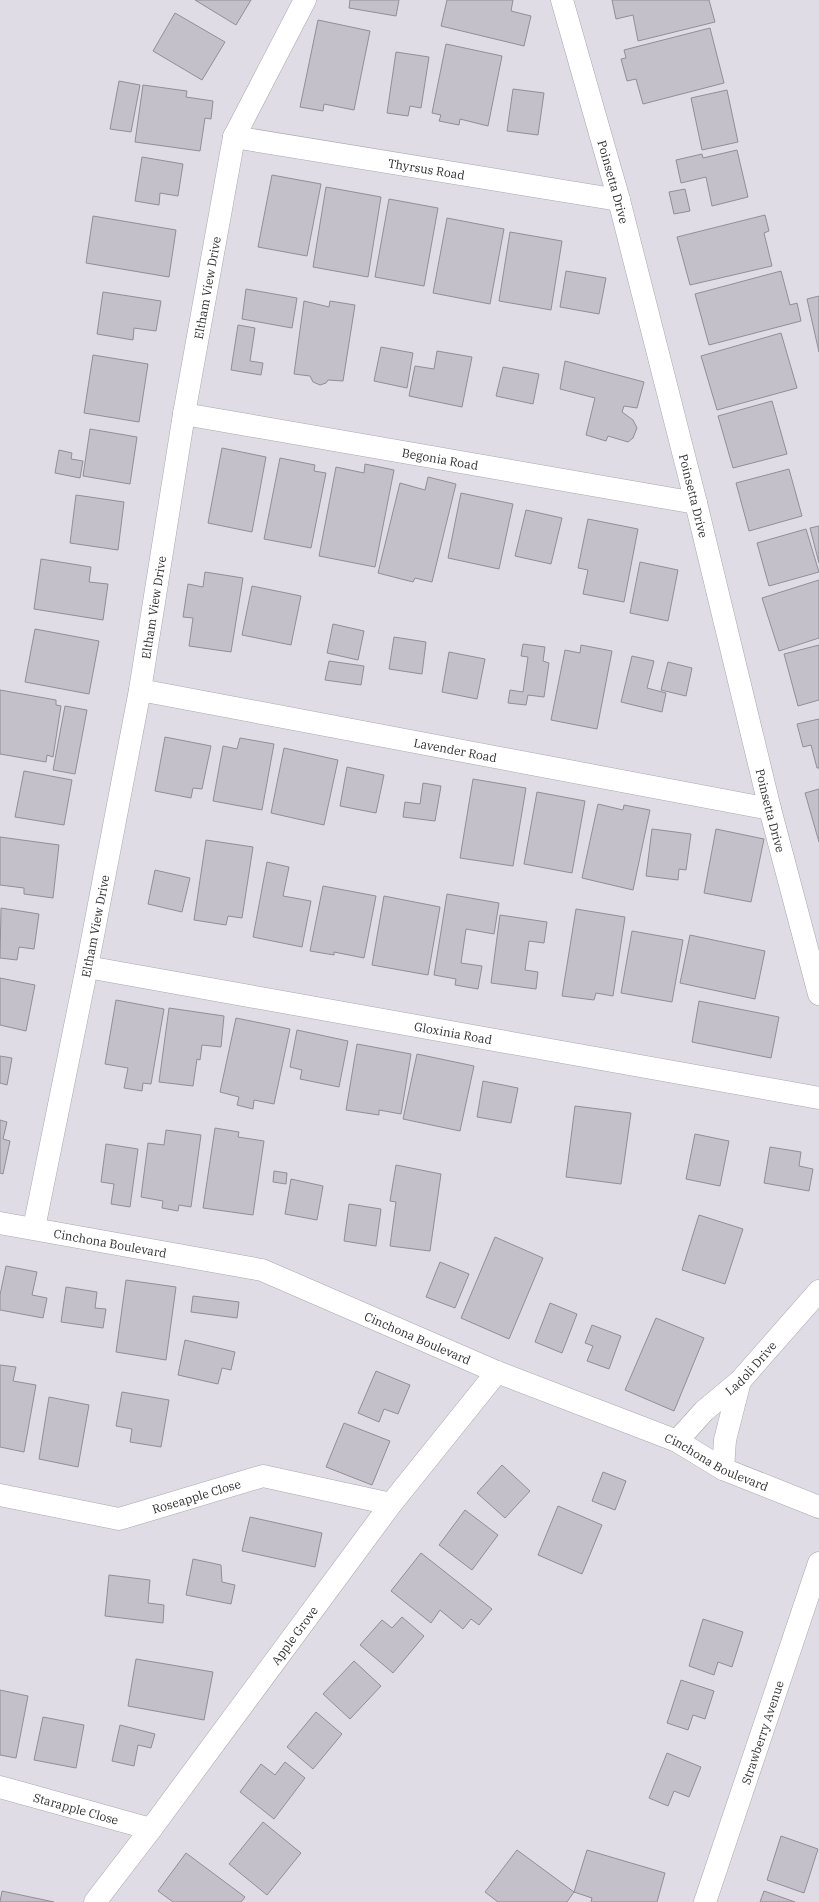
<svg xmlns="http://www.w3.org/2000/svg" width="819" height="1902" font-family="'IBM Plex Serif',serif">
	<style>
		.building { fill: #c3c0c9; stroke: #928e97 }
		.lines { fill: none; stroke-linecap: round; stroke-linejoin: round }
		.street-casing { stroke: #a9a6ae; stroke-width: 23 }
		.street { stroke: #fff; stroke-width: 22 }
		.labels { text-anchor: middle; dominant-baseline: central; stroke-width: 3; stroke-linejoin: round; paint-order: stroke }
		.street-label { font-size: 12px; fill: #302f32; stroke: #ede9f3 }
	</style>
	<rect width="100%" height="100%" fill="#e0dce5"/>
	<!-- building -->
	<g class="building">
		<path d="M195,0H251L236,25Z"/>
		<path d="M350,0H399L396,16L349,8Z"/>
		<path d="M447,0H513L511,11L531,16L524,46L441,26Z"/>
		<path d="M612,0H709L715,22L638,41L633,15L616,19Z"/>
		<path d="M175,13L225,42L202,80L153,51Z"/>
		<path d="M318,20L370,31L354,110L324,104L323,111L300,107Z"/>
		<path d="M710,28L724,83L643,104L636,79L627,81L621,59L626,58L624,50Z"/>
		<path d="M446,44L502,56L488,126L460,119L459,125L439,121L441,115L432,113Z"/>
		<path d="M396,52L429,57L421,108L410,106L408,116L387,113Z"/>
		<path d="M119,81L140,85L131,132L110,129Z"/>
		<path d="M143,85L187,91L186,97L213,101L211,119L205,118L200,151L135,142Z"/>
		<path d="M513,89L544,93L538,135L507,131Z"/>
		<path d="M727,90L738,142L702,150L691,98Z"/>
		<path d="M737,150L748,197L712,206L706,177L681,183L676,160L702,154L703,158Z"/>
		<path d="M142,157L183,164L178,196L160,193L159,205L135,201Z"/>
		<path d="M272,175L321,184L307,256L258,247Z"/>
		<path d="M326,187L381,197L368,277L313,267Z"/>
		<path d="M685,189L690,211L674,214L669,192Z"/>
		<path d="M389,199L438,208L424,286L375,277Z"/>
		<path d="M765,215L769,231L764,233L772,266L690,285L677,237Z"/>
		<path d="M93,216L176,230L169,277L86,263Z"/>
		<path d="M447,218L504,229L490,304L433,293Z"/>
		<path d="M510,232L562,241L551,310L499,301Z"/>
		<path d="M566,271L606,278L599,314L560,307Z"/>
		<path d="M781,271L790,305L797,303L801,321L709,345L695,294Z"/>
		<path d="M246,289L297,298L292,328L242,319Z"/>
		<path d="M103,292L161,301L156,331L134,328L133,340L97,334Z"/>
		<path d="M819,296V352L807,299Z"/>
		<path d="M304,301L329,307L330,301L355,305L343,381L328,380L326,383L320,385L313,382L310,376L294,374Z"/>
		<path d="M238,325L255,328L250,361L263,363L261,375L231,370Z"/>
		<path d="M781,333L797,388L717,410L701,356Z"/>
		<path d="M381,347L413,353L407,388L374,381Z"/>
		<path d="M437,351L472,357L462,407L409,396L415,366L434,369Z"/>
		<path d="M93,355L148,364L139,422L84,413Z"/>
		<path d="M565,361L644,382L637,408L624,406L622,412L633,420L637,428L633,438L628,442L608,436L606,441L586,435L595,398L560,389Z"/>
		<path d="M503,367L539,374L533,404L496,396Z"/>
		<path d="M772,401L787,454L733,468L718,416Z"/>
		<path d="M90,429L137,437L130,484L83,476Z"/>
		<path d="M222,448L266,457L252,532L208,523Z"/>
		<path d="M59,450L72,453L71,459L83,461L80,478L55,473Z"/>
		<path d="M280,458L315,465L314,471L326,473L311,548L264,539Z"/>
		<path d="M365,464L394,470L375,567L319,556L336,467L364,473Z"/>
		<path d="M789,469L802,516L749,531L736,483Z"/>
		<path d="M428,477L456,484L432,582L415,578L413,582L378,573L400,483L425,490Z"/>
		<path d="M461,493L513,504L499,569L448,558Z"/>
		<path d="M76,495L124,502L118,550L70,543Z"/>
		<path d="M526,510L562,518L551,564L515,556Z"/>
		<path d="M588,519L638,529L624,602L583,594L588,570L578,568Z"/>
		<path d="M819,526V563L810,528Z"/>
		<path d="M806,529L819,572L769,586L757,543Z"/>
		<path d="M41,559L91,567L89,582L108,584L103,620L34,609Z"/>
		<path d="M640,562L678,570L668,621L630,613Z"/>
		<path d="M205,572L243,578L231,652L189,646L193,618L183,617L188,584L203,587Z"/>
		<path d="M819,580V638L779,651L762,598Z"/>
		<path d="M252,586L301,596L291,645L242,635Z"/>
		<path d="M333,624L364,631L358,660L327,653Z"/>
		<path d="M35,629L99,641L89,694L25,682Z"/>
		<path d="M394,637L426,642L422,674L389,669Z"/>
		<path d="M523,644L545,647L543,661L549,663L544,697L528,695L526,705L508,703L510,690L523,692L528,657L521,656Z"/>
		<path d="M581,645L612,651L597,729L551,720L565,650L580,653Z"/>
		<path d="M819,645V700L798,706L784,654Z"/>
		<path d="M449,652L485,659L477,699L442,692Z"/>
		<path d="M632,656L654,661L647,688L666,693L662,712L621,702Z"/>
		<path d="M329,661L364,666L361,685L325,680Z"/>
		<path d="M668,662L692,668L686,696L661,690Z"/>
		<path d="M0,690L56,700V705L61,706L53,757L47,755L46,762L0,754Z"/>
		<path d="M65,706L87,710L75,774L53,770Z"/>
		<path d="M819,719V768H817L811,745L803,747L797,724Z"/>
		<path d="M165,737L211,746L202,789L193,788L191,798L155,791Z"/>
		<path d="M240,738L274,744L262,810L213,801L223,746L237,749Z"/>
		<path d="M284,748L338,760L324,825L271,813Z"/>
		<path d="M347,767L384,775L376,813L340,806Z"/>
		<path d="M24,771L72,780L64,825L15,817Z"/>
		<path d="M473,779L526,788L513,866L460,858Z"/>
		<path d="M423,783L441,786L435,821L403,817L405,802L420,804Z"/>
		<path d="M819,789V842L805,793Z"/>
		<path d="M537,792L585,801L572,873L524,864Z"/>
		<path d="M598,804L623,810L624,805L650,810L633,890L582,878Z"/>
		<path d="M652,829L691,834L686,870L679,869L678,880L646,876Z"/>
		<path d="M716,829L764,839L751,902L704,893Z"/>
		<path d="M0,837L59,845L53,898L24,894V888L0,885Z"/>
		<path d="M206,840L253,847L242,918L228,916L226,925L194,920Z"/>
		<path d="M267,862L289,867L283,896L311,901L302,947L253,937Z"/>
		<path d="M155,870L190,878L182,912L148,904Z"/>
		<path d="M323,886L376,896L364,958L334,952V955L310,951Z"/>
		<path d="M447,894L499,903L494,934L466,929L461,963L482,966L478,989L455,985L456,979L434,975Z"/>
		<path d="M384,896L440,907L428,975L372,965Z"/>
		<path d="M1,908L39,914L34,949L19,947L17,960L0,958Z"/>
		<path d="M576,909L625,917L613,996L596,993L594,1000L562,996Z"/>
		<path d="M500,915L547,922L544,943L529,941L525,970L538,972L536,989L491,983Z"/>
		<path d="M632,931L683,940L672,1002L621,993Z"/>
		<path d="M690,935L765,951L755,999L680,983Z"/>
		<path d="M0,978L35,985L26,1031L0,1025Z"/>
		<path d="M116,1000L164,1009L151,1084L143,1083L142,1091L124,1088L128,1068L105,1064Z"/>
		<path d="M699,1001L779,1017L771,1058L692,1042Z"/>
		<path d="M169,1008L224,1016L221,1047L202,1045L200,1060L197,1059L193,1086L159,1082Z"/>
		<path d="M236,1018L290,1029L274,1104L254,1100L253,1109L237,1105L239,1097L220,1092Z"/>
		<path d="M297,1030L348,1041L339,1087L300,1079L302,1070L290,1067Z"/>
		<path d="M357,1044L411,1054L401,1114L379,1110V1115L346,1110Z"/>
		<path d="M417,1054L474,1066L460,1131L403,1119Z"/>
		<path d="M0,1056L12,1058L7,1085L0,1083Z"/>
		<path d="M483,1081L518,1088L511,1123L477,1117Z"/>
		<path d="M575,1106L631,1113L621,1184L566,1177Z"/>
		<path d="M0,1120L7,1122L3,1139L10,1141L3,1174L0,1173Z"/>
		<path d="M215,1128L239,1132L238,1137L264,1141L253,1215L203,1208Z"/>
		<path d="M166,1130L201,1135L191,1207L179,1205L178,1211L162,1208L163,1201L141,1197L148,1143L164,1145Z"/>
		<path d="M695,1134L729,1141L720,1186L686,1179Z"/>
		<path d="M106,1144L138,1149L130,1207L111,1204L114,1184L101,1182Z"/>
		<path d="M770,1147L801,1152L799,1166L813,1169L809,1191L764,1183Z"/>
		<path d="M396,1165L441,1174L430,1251L390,1246L396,1202L390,1201Z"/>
		<path d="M274,1171L287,1173L286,1184L273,1182Z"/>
		<path d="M291,1179L323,1186L317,1220L285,1214Z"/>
		<path d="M349,1204L381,1209L376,1246L344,1241Z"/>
		<path d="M699,1215L743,1229L725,1284L682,1270Z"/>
		<path d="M495,1237L543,1258L509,1339L461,1318Z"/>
		<path d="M440,1262L469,1274L455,1308L426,1297Z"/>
		<path d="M6,1266L37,1272L32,1295L47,1298L43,1318L0,1310V1295Z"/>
		<path d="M126,1280L176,1287L166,1360L116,1352Z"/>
		<path d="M66,1287L97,1292L95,1308L106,1309L103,1328L61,1322Z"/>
		<path d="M193,1296L239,1302L237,1318L191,1312Z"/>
		<path d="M550,1303L577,1314L562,1353L535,1342Z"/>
		<path d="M656,1318L704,1338L674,1411L625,1390Z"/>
		<path d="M592,1325L621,1336L609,1369L587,1361L593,1346L585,1343Z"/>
		<path d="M185,1340L235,1352L231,1370L222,1368L218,1384L178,1375Z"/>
		<path d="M0,1365L16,1367L13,1381L36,1385L24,1452L0,1447Z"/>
		<path d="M376,1371L410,1385L398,1414L384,1409L379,1422L358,1413Z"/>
		<path d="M122,1392L169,1400L161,1447L130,1442L132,1429L116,1426Z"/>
		<path d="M49,1397L89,1405L78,1467L39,1459Z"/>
		<path d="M344,1423L390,1441L372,1485L326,1467Z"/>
		<path d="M502,1465L530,1491L505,1518L477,1493Z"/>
		<path d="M603,1472L626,1481L615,1510L592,1501Z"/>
		<path d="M558,1506L602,1525L582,1574L538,1555Z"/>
		<path d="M465,1510L498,1535L472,1570L439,1545Z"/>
		<path d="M250,1517L322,1533L315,1567L242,1551Z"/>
		<path d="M421,1553L492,1609L479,1625L471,1619L463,1629L440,1610L431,1623L391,1591Z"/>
		<path d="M193,1559L221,1565L222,1582L235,1585L231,1604L186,1595Z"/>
		<path d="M109,1575L150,1580L148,1603L164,1605L163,1623L105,1616Z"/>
		<path d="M402,1617L424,1636L393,1673L360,1645L382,1620L392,1628Z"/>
		<path d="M703,1619L743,1632L732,1667L718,1662L714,1675L689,1666Z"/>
		<path d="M136,1659L213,1672L204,1720L128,1706Z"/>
		<path d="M354,1661L381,1686L350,1719L323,1694Z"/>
		<path d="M681,1680L714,1691L705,1719L693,1715L688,1730L667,1723Z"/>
		<path d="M0,1690L28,1696L16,1758L0,1755Z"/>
		<path d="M316,1712L342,1734L313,1769L287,1747Z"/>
		<path d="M43,1717L84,1725L76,1768L34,1760Z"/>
		<path d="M120,1725L155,1734L151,1748L138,1745L134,1766L112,1761Z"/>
		<path d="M667,1753L701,1767L689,1797L674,1791L668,1806L649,1798Z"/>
		<path d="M285,1762L305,1778L274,1819L240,1792L261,1764L275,1775Z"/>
		<path d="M263,1822L301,1853L267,1895L229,1864Z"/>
		<path d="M781,1836L818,1849L804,1893L767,1880Z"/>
		<path d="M517,1850L574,1892L567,1902H498L485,1892Z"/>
		<path d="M587,1850L665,1873L657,1902H591L592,1898L574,1892Z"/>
		<path d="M186,1853L245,1897L241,1902H173L158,1891Z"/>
		<path d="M2,1891L54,1902H0Z"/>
		<path d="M764,1891L795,1902H760Z"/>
	</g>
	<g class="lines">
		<defs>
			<g id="street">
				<path id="s1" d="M562,0L619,200L696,503L770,809L819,994"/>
				<path id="s2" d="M234,137L619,200"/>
				<path id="s3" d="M184,414L696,503"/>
				<path id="s4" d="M140,690L770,809"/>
				<path id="s5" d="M87,967L819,1098"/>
				<path id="s6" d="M0,1223L262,1270L497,1372L677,1441L723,1469L819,1507"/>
				<path id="s7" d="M34,1228L87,967L140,690L184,414L234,137L305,0"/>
				<path id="s8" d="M677,1441L704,1411L740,1381L819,1291"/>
				<path d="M723,1469L725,1440L740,1381"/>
				<path id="s9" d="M0,1495L119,1519L263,1476L391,1504"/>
				<path id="s10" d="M0,1787L151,1829"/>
				<path id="s11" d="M95,1902L151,1829L391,1504L497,1372"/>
				<path id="s12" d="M705,1902L819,1563"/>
			</g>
		</defs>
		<!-- street casing -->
		<use href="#street" class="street-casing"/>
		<!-- street -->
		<use href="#street" class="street"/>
	</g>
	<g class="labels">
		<!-- street labels -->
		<g class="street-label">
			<text stroke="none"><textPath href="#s2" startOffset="195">Thyrsus Road</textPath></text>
			<text stroke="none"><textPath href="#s1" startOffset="189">Poinsetta Drive</textPath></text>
			<text stroke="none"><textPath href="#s7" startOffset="956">Eltham View Drive</textPath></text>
			<text stroke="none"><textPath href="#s3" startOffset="260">Begonia Road</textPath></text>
			<text stroke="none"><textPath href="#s1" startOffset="513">Poinsetta Drive</textPath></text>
			<text stroke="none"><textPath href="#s7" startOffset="632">Eltham View Drive</textPath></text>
			<text stroke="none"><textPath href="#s4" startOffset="321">Lavender Road</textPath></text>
			<text stroke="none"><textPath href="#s1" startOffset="837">Poinsetta Drive</textPath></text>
			<text stroke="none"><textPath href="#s7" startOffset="308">Eltham View Drive</textPath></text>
			<text stroke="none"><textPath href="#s5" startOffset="372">Gloxinia Road</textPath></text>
			<text stroke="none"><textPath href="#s6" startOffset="112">Cinchona Boulevard</textPath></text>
			<text stroke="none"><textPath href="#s6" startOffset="436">Cinchona Boulevard</textPath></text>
			<text stroke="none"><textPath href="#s8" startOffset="104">Ladoli Drive</textPath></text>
			<text stroke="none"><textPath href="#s6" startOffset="760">Cinchona Boulevard</textPath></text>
			<text stroke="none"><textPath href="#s9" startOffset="202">Roseapple Close</textPath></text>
			<text stroke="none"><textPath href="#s11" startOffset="333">Apple Grove</textPath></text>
			<text stroke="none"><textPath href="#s12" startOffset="179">Strawberry Avenue</textPath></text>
			<text stroke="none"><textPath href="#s10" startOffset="79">Starapple Close</textPath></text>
		</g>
	</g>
</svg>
